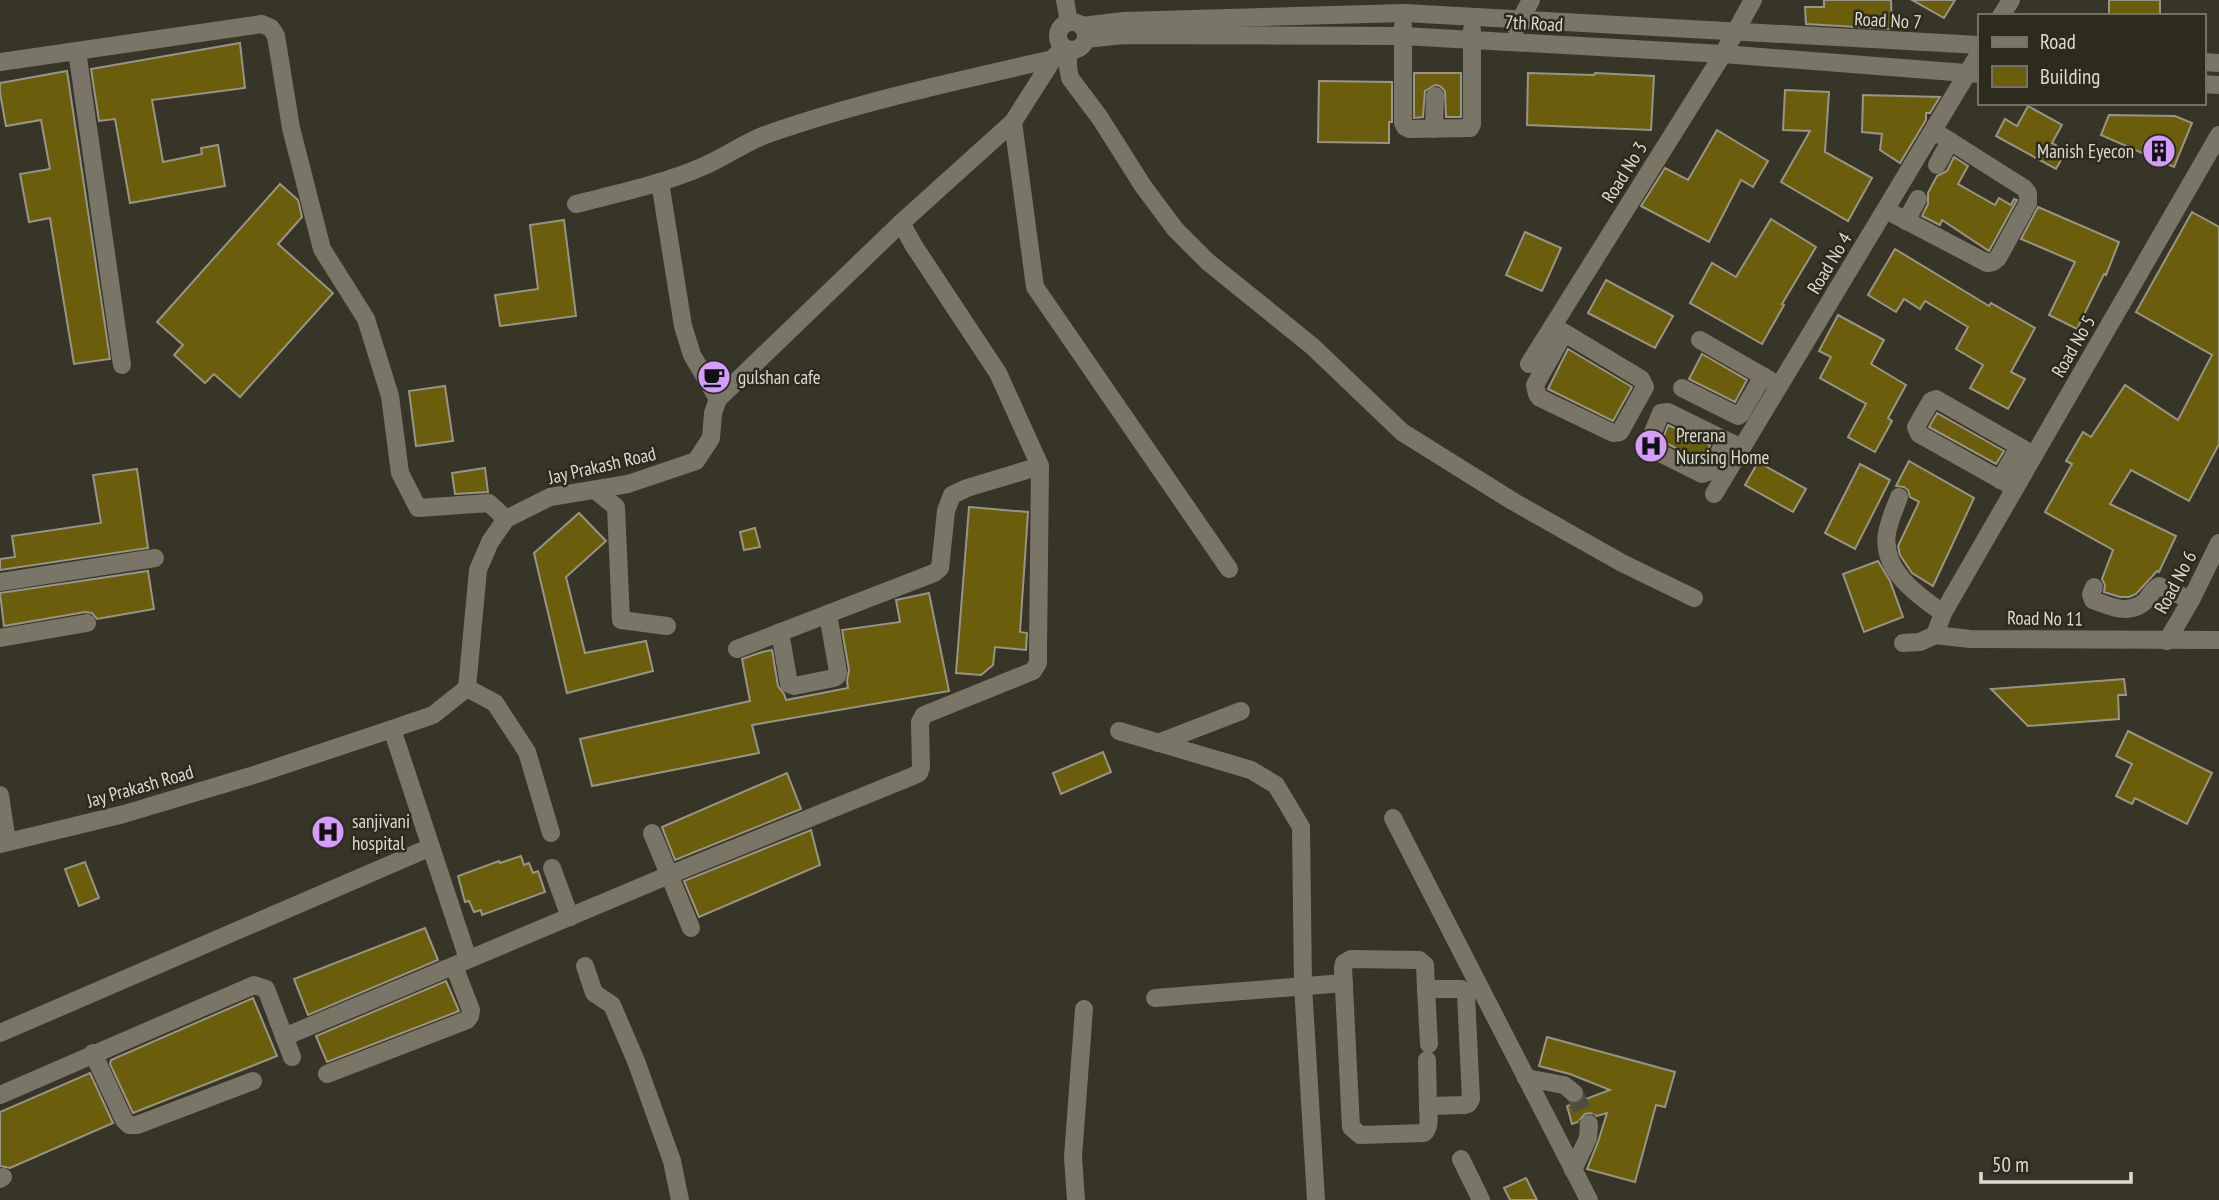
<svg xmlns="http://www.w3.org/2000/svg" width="2219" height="1200" font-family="'PT Sans Narrow',sans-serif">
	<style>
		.building { fill: #6a5d0b; stroke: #989585; stroke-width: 2 }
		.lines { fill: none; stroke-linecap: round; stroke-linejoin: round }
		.minor-tunnel { stroke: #504e41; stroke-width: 18; stroke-dasharray: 18 9; stroke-linecap: butt }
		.minor { stroke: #797667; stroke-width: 18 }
		.labels { text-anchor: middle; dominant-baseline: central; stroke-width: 5; stroke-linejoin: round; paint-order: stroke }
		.street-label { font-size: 19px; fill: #dcdbd2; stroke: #2d2b1d }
		.poi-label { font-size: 19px; fill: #dcdbd2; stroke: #2d2b1d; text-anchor: start }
	</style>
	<rect width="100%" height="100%" fill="#373527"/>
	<!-- building -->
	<g class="building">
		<path d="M1824,0H1891L1892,29L1806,24L1805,7H1824Z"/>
		<path d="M1912,0H1955L1944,18Z"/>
		<rect x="2109" y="0" width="51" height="16"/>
		<path d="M240,43L245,88L152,100L163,162L202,154L201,148L218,145L225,186L130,203L115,119L99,121L91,69Z"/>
		<path d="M67,71L110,359L74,364L50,218L29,222L20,174L50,169L41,120L6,126L0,93V83Z"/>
		<path d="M1414,73H1461V117H1446L1445,91L1440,86L1435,85L1425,91L1423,117L1414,118Z"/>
		<path d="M1528,73L1594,75L1595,73L1654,76L1651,130L1527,125Z"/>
		<path d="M1319,81L1392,82V122H1389V143L1318,142Z"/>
		<path d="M1785,90L1829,92L1825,152L1872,178L1848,221L1781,182L1810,131L1783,130Z"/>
		<path d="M1863,95L1940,97L1930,113H1926V120L1900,163L1880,150L1882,134L1862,132Z"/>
		<path d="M2028,106L2062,125L2052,143L2066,151L2056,169L1996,136L2005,119L2017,126Z"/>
		<path d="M2109,115L2175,116L2192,123L2174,167L2101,135Z"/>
		<path d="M1717,130L1768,161L1753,187L1741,180L1709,242L1641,206L1665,168L1688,180Z"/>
		<path d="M1954,157L1968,166L1958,184L1995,205L1999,198L2011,205L2014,199L2017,200L1989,251L1942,220L1940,225L1922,216L1928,204V193L1937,176L1947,171Z"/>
		<path d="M280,184L298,200L302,217L278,244L333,293L240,397L214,374L205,383L174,355L183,345L157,322Z"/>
		<path d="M2038,207L2119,242L2106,275L2104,274L2077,329L2049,315L2075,262L2021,239Z"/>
		<path d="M2192,212L2219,227V444L2189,501L2131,470L2110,504L2176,536L2159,572L2157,571L2136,594L2129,597H2120L2104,592L2105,585L2102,579L2113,550L2045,512L2072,464L2066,461L2083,432L2091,437L2125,385L2178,420L2212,355L2136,312Z"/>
		<path d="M1771,219L1816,247L1782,304L1784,305L1762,344L1690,303L1712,263L1736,277Z"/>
		<path d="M564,220L576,316L500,326L495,295L538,289L530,225Z"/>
		<path d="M1525,232L1561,248L1542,291L1506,275Z"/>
		<path d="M1895,249L1989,306L1991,303L2035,328L2011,372L2025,379L2008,409L1970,388L1983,365L1956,349L1968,327L1925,301L1920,309L1904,299L1896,312L1868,295Z"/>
		<path d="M1606,280L1673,316L1655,348L1588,313Z"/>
		<path d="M1838,315L1884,340L1871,364L1906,385L1888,418L1892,421L1875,452L1848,437L1866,404L1820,378L1831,357L1819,351Z"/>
		<path d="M1568,349L1632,387L1613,421L1548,389Z"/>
		<path d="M1702,354L1747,380L1735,402L1689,379Z"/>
		<path d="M445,386L453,441L416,446L409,391Z"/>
		<path d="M1937,413L2004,451L1996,464L1929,427Z"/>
		<path d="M1668,425L1710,445L1703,462L1662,441Z"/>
		<path d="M1909,461L1974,498L1933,586L1912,573L1900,555L1898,546L1919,502L1910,497L1908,490L1904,487L1896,486Z"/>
		<path d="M1758,462L1806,489L1793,512L1745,485Z"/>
		<path d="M1860,464L1890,480L1855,549L1825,533Z"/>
		<path d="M485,468L488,492L455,494L452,473Z"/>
		<path d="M137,469L148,548L0,570V559L15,557L12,536L101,523L93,475Z"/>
		<path d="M969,507L1028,512L1020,632L1027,633L1026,650L995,647L993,665L981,675L956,673Z"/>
		<path d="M579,513L606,541L566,577L585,653L646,641L653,671L567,693L534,553Z"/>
		<path d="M755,528L760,547L744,550L740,532Z"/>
		<path d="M1878,561L1890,581L1903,617L1864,632L1843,574Z"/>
		<path d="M148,571L154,609L97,619L92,613L85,612L4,626L0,593Z"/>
		<path d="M929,593L949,691L752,725L759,753L592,786L580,739L750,701L742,659L762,652L772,650L778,686L784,694L786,700L848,688L847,681L849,670L842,630L900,622L896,600Z"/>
		<path d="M2124,679L2126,695H2118L2119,719L2028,726L1991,689Z"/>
		<path d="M2128,731L2212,773L2187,824L2135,798L2132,804L2116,796L2132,764L2116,756Z"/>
		<path d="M1103,752L1111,772L1061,794L1053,773Z"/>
		<path d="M787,773L801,809L675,860L662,827Z"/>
		<path d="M811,830L820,865L699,917L684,881Z"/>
		<path d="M521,856L524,865L529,863L533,873L538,871L545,892L482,915L481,910L474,912L469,901L465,902L458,876L499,861L500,863Z"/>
		<path d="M85,862L99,898L79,906L65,869Z"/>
		<path d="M425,928L438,960L308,1015L294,979Z"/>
		<path d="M446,981L459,1011L327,1062L316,1036Z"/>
		<path d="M253,998L277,1056L133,1113L110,1064L111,1060Z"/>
		<path d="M1547,1037L1675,1072L1665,1107L1656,1105L1635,1182L1587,1169L1598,1142L1607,1113L1597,1116L1590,1113L1585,1114L1578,1122L1572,1124L1567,1106L1610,1090L1570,1074L1539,1066Z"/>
		<path d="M90,1073L113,1123L10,1168L0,1166V1112Z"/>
		<path d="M1526,1178L1537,1200H1510L1504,1188Z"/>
	</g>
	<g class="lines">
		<!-- minor-tunnel -->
		<path class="minor-tunnel" d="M1574,1093L1589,1124"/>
		<!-- minor -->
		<g class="minor">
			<path d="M1065,0L1069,22"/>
			<path d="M2001,16L2011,0"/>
			<circle cx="1072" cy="36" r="14"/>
			<path d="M1082,26L1124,21L1404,13L1979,45"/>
			<path d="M1403,26V123L1405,127L1409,129L1470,128L1472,124V30"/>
			<path d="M1516,28L1531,0"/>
			<path d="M1086,39L1123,35L1403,36L1723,54L1979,74"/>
			<path d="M1068,50V67L1070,78L1100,118L1143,186L1175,229L1208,262L1312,346L1402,432L1514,502L1622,563L1694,598"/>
			<path d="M77,51L122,365"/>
			<path d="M0,62L262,24L271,28L276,36L291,128L322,249L366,319L390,396L400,473L418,508L489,503L506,519"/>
			<path d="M2203,62L2219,63"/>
			<path d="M2203,84L2219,85"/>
			<path d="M1013,122L1035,287L1229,569"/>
			<path d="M1434,129L1435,96"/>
			<path d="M2219,135L1943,613L1935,635L1970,639L2219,640"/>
			<path d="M1937,165L1950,141"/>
			<path d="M660,182L683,326L692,355L718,399"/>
			<path d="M576,204C619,193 663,184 704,166C725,157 744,143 765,135C859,102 956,81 1053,59"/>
			<path d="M1886,210L1987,263L1993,262L1998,258L2028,203V193L2024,188L1934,131"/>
			<path d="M1906,221L1918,199"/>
			<path d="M1553,326L1641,379L1645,387L1620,432L1613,433L1540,398L1537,394L1535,385L1564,333"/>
			<path d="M1700,340L1773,382"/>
			<path d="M1529,364L1723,54L1753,0"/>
			<path d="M1682,388L1738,416L1741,414L1763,376"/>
			<path d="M1725,440L1711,471L1702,474L1654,450L1648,444L1661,413L1668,412L1725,440L1742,448"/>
			<path d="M2000,480L2019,447"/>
			<path d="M2015,488L1919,434L1916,427L1931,401L1936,399L2034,455"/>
			<path d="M595,490L616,507L621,620L667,626"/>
			<path d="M1714,494L1979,54"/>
			<path d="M1899,497C1895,508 1889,521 1887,533C1881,570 1917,595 1943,613"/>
			<path d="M0,582L155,558"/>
			<path d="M2094,587L2091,594L2093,600C2109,606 2127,615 2143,603C2150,598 2151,590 2159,586L2191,600"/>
			<path d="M780,632L789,684L794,686L834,678L837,676L838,672L828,614"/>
			<path d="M0,638L87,623"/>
			<path d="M2167,641L2191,600L2219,543"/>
			<path d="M1903,643L1920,642L1935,635"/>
			<path d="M737,649L934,573L940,568L946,511L952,495L967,488L1040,466"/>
			<path d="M467,688L495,703L527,752L551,833"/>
			<path d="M392,729L468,959"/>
			<path d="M1119,731L1251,770L1276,785L1301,827L1303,986L1316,1200"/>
			<path d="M1158,743L1241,711"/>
			<path d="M0,795L7,842"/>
			<path d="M1393,818L1589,1200"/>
			<path d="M652,833L691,928"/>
			<path d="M0,844L124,814L257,774L392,729L433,715L467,688L478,570L490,542L506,519L550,497L628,484L696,461L711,438L713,413L718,399L901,223L1013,122L1053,59L1062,48"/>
			<path d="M552,868L570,917"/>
			<path d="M1351,959L1419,960L1425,965L1426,989H1461L1466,995L1471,1099L1468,1104L1464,1105L1428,1106C1428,1115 1431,1127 1424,1133L1360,1135L1351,1127L1343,968L1344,963Z"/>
			<path d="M585,966L594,993L612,1005L636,1061L672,1161L680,1200"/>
			<path d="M1426,989L1429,1044"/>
			<path d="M1155,998L1344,983"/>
			<path d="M0,1033L431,847"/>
			<path d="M284,1037L669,875L913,776L919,773L921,767L920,722L924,715L1033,671L1038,663V652L1040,466L998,373L914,246L901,223"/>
			<path d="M93,1053L124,1120L129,1125H137L253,1081"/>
			<path d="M1427,1060L1428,1106"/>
			<path d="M327,1074L467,1020L470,1016L471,1010L454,966"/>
			<path d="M1526,1078L1564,1085L1574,1093"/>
			<path d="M0,1095L254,985L266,989L292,1057"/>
			<path d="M1461,1159L1481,1200"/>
			<path d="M1573,1170L1588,1138L1589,1124"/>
			<path d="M0,1179L3,1177"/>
			<path d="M1076,1200L1073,1157L1084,1009"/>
		</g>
	</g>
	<!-- icons -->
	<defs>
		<symbol id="building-disc" viewBox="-11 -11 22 22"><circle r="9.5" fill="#d39cfd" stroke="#2d2b1d"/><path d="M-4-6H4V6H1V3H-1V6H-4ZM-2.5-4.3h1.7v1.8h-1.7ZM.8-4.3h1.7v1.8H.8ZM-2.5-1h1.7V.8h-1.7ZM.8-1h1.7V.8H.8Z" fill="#111"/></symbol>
		<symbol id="cafe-disc" viewBox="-11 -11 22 22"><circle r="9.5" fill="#d39cfd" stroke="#2d2b1d"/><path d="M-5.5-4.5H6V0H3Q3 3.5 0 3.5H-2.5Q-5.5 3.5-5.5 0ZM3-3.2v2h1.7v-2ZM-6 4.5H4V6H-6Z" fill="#111"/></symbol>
		<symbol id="hospital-disc" viewBox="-11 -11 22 22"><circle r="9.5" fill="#d39cfd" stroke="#2d2b1d"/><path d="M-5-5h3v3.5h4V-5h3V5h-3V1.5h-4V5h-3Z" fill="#111"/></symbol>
	</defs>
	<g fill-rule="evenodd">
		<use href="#building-disc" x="2140" y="132" width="38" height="38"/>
		<use href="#cafe-disc" x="695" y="358" width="38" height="38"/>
		<use href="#hospital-disc" x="1632" y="427" width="38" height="38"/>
		<use href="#hospital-disc" x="309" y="813" width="38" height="38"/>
	</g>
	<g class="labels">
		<!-- street labels -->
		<g class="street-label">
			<text transform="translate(1888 20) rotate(3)">Road No 7</text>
			<text transform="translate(1534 23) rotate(3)">7th Road</text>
			<text transform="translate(1624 172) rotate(-58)">Road No 3</text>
			<text transform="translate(1829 263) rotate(-59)">Road No 4</text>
			<text transform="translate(2073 346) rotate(-60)">Road No 5</text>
			<text transform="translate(602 465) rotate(-13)">Jay Prakash Road</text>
			<text transform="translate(2175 582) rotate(-62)">Road No 6</text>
			<text transform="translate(2045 618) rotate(1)">Road No 11</text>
			<text transform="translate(140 786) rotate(-16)">Jay Prakash Road</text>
		</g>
		<!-- poi labels -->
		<g class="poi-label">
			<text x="2134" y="151" text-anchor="end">Manish Eyecon</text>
			<text x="738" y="377">gulshan cafe</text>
			<text x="1676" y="435">Prerana<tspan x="1676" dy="22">Nursing Home</tspan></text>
			<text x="352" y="821">sanjivani<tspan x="352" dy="22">hospital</tspan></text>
		</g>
	</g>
	<!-- legend -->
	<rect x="1978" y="14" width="228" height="91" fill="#2d2b1d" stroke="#737165" stroke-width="2"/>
	<rect x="1992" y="37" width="35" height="10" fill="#797667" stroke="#737165" stroke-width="2"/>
	<text x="2040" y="49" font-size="21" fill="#dcdbd2">Road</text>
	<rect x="1992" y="66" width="35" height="21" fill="#6a5d0b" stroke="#737165" stroke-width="2"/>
	<text x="2040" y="84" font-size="21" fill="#dcdbd2">Building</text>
	<!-- scale -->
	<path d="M1981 1172v10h150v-10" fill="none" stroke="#dcdbd2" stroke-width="3.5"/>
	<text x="1992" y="1172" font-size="21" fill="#dcdbd2" stroke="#2d2b1d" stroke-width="5" paint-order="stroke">50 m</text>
</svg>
